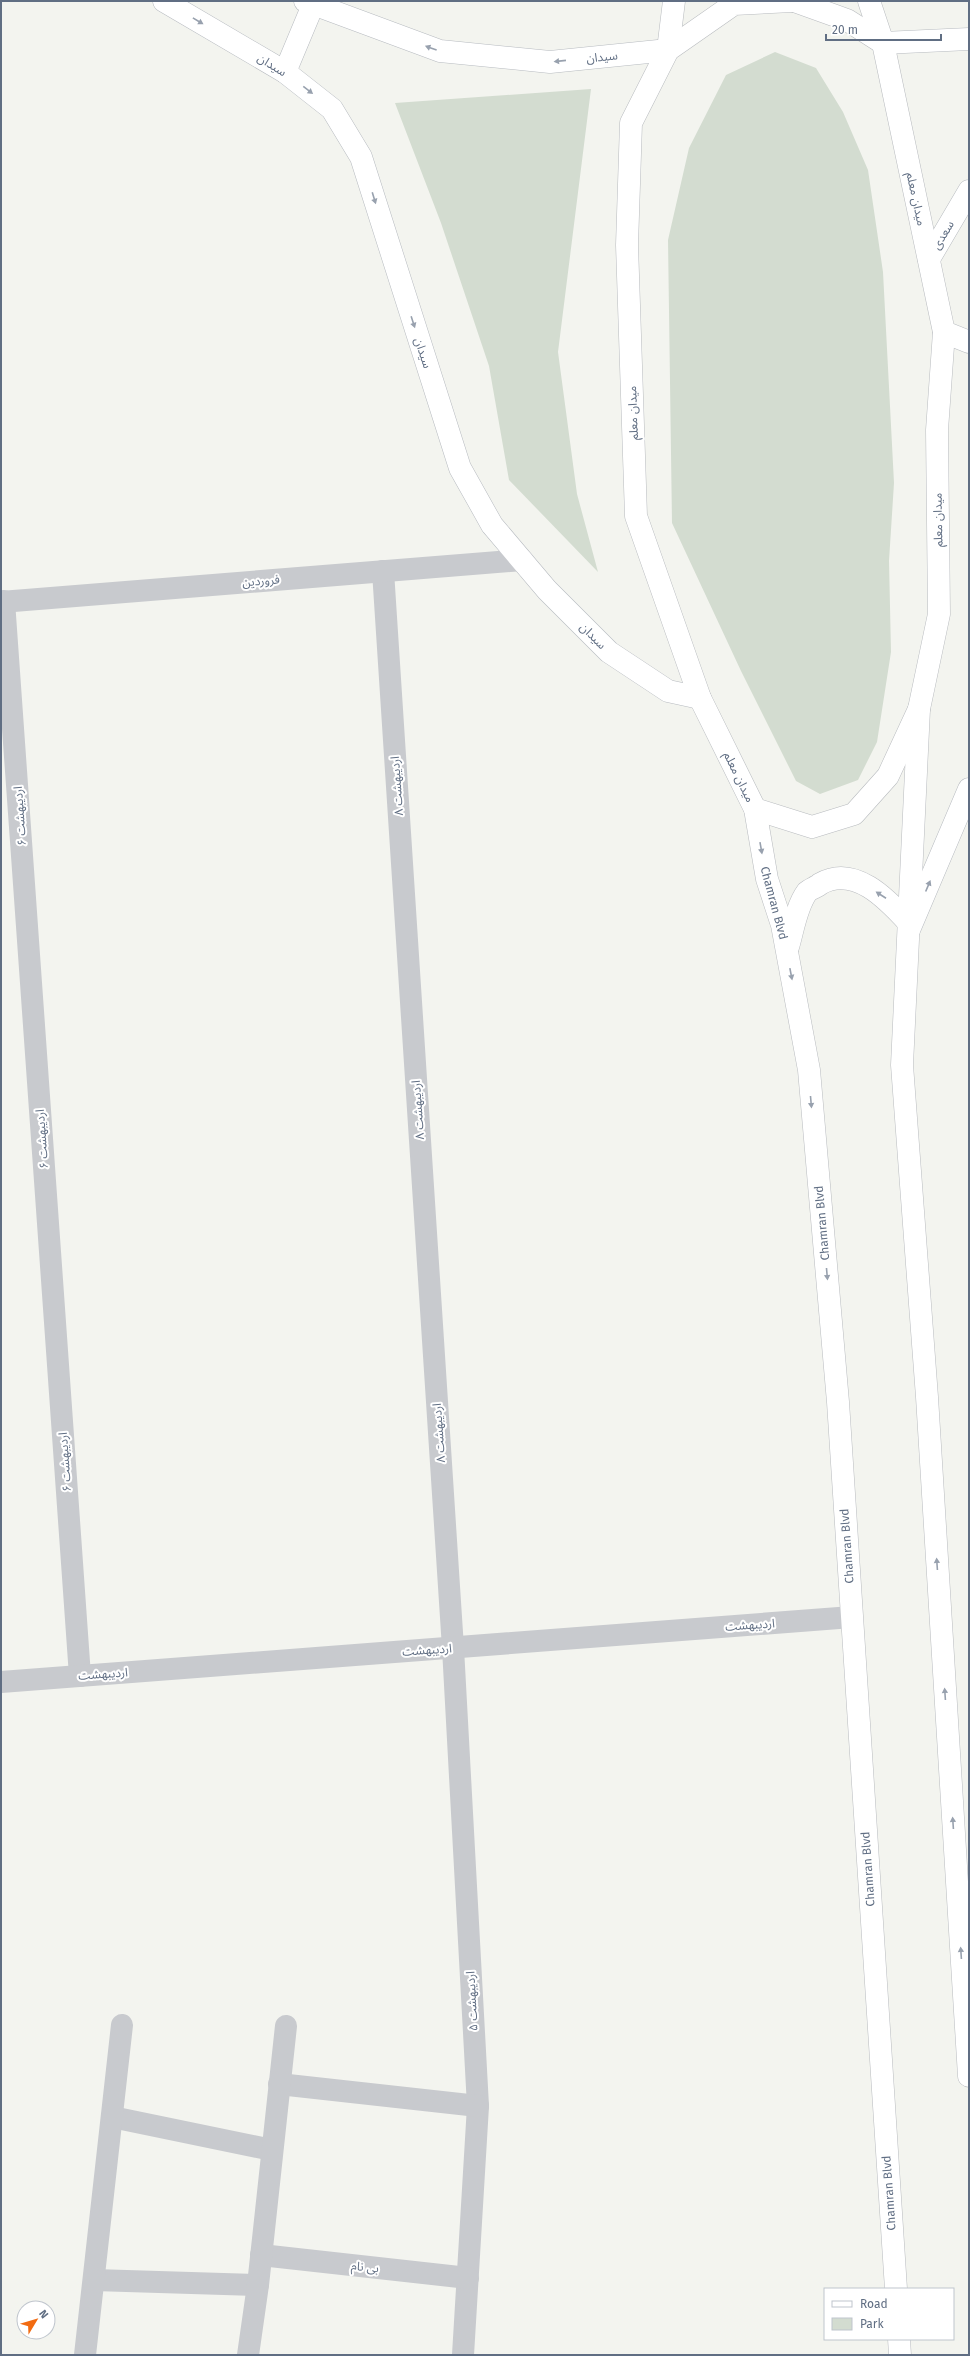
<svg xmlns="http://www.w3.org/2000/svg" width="970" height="2356" font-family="'Fira Sans','Noto Sans Arabic',sans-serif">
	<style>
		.green { fill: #d3dcd0 }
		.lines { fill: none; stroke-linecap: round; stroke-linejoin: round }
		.secondary-casing { stroke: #b7bbc0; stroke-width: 23 }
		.primary-casing { stroke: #b8bbbf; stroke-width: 23 }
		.street { stroke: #c8cace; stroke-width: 22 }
		.secondary { stroke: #fff; stroke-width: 22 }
		.primary { stroke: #fff; stroke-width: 22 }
		.oneway { fill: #98a1ae }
		.labels { text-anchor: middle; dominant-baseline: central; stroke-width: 4; stroke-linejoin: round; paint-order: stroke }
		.street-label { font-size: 12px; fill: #606e83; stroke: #fff }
	</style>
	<rect width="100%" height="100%" fill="#f3f4ef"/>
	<!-- green -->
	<g class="green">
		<path d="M775,52L816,68L843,112L868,170L883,272L894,483L889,561L891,652L877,742L858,780L820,794L796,781L741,671L672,523L668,240L689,148L726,75Z"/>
		<path d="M591,89L558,352L577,494L598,572L509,480L489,366L441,223L395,103Z"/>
	</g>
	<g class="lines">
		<defs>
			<g id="secondary">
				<path d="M164,1L285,72L332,109L361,157L460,468L492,525L547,590L609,652L668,691L700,698"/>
				<path d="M305,1L440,51L550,62L668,50"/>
				<path d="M883,43L969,39"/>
				<path d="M285,72L313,5"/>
				<path d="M929,259L969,191"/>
				<path d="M944,332L969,342"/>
				<path d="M909,930L969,789"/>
			</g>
			<g id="primary">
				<path d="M792,1L734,4L668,50L631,123L627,245L636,516L700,698L755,809L767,879L782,925L809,1070L838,1402L896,2289"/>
				<path d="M794,1L847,20L883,43"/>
				<path d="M668,50L674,1"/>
				<path d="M919,709L902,1065L927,1397L969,2076"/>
				<path d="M755,809L812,827L854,814L888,776L919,709L939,614L937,430L944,332L883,43L869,1"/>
				<path d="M788,947C793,931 796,907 807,892C810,889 817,887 820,884C854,864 887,899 908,922"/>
				<path d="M899,2339L900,2355"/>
			</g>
		</defs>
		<!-- secondary casing -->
		<use href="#secondary" class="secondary-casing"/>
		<!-- primary casing -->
		<use href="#primary" class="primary-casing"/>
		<!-- street -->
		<g class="street">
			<path d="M383,571L453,1648L478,2106L463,2355"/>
			<path d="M4,601L80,1676"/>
			<path d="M1,602L522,560"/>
			<path d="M1,1682L852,1617"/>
			<path d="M279,2084L478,2106"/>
			<path d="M112,2117L272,2150"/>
			<path d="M261,2255L468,2278"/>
			<path d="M94,2280L258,2285"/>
			<path d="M85,2355L122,2025"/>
			<path d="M248,2355L258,2285L286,2026"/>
		</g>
		<!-- secondary -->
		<use href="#secondary" class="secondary"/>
		<!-- primary -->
		<use href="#primary" class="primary"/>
	</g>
	<!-- one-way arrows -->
	<defs><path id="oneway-solid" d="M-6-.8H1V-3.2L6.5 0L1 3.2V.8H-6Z"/></defs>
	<g class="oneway">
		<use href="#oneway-solid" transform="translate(198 21) rotate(31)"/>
		<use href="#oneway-solid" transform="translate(431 48) rotate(-160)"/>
		<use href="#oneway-solid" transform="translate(560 61) rotate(174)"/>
		<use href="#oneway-solid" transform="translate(308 90) rotate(38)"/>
		<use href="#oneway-solid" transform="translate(374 198) rotate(73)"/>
		<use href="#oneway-solid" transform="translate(413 322) rotate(72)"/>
		<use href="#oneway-solid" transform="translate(761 848) rotate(80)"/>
		<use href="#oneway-solid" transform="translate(928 886) rotate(-67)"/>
		<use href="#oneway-solid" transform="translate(881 895) rotate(-147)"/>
		<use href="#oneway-solid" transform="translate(791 974) rotate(79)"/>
		<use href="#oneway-solid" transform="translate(811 1102) rotate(85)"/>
		<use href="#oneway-solid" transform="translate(827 1274) rotate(85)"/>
		<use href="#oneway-solid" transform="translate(937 1564) rotate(-94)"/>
		<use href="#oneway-solid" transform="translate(945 1694) rotate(-94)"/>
		<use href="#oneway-solid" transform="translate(953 1823) rotate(-94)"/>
		<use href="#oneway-solid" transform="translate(961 1953) rotate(-94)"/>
	</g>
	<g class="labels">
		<!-- street labels -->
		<g class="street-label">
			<text transform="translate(602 57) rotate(-6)">سیدان</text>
			<text transform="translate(272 65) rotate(32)">سیدان</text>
			<text transform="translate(916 199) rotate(78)">میدان معلم</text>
			<text transform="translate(943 235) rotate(-59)">سعدی</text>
			<text transform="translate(423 353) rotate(72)">سیدان</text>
			<text transform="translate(633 413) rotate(-92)">میدان معلم</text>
			<text transform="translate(938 520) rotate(-91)">میدان معلم</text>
			<text transform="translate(261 581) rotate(-5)">فروردین</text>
			<text transform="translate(593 636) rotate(45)">سیدان</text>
			<text transform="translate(739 777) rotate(64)">میدان معلم</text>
			<text transform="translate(397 786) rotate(-94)">اردیبهشت ۸</text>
			<text transform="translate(20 816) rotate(-94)">اردیبهشت ۶</text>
			<text transform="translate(774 903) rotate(75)">Chamran Blvd</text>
			<text transform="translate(418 1110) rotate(-94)">اردیبهشت ۸</text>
			<text transform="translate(42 1139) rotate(-94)">اردیبهشت ۶</text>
			<text transform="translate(822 1223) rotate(-95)">Chamran Blvd</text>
			<text transform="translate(439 1433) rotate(-94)">اردیبهشت ۸</text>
			<text transform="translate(65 1462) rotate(-94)">اردیبهشت ۶</text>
			<text transform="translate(847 1546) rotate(-94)">Chamran Blvd</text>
			<text transform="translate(750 1625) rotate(-4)">اردیبهشت</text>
			<text transform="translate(427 1650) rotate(-4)">اردیبهشت</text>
			<text transform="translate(103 1674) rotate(-4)">اردیبهشت</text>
			<text transform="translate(868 1869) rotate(-94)">Chamran Blvd</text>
			<text transform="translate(472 2001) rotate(-93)">اردیبهشت ۵</text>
			<text transform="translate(889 2193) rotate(-94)">Chamran Blvd</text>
			<text transform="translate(365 2267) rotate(6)">بی نام</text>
		</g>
	</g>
	<!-- border -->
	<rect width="970" height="2356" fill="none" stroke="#606e83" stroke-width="4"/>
	<!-- legend -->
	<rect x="824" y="2288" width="130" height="52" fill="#ffffff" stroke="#bfc5cd"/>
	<rect x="832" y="2301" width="20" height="6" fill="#ffffff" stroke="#bfc5cd"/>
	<text x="860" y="2308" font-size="12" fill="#606e83">Road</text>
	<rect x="832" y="2318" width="20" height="12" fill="#d3dcd0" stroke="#bfc5cd"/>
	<text x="860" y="2328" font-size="12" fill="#606e83">Park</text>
	<!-- north arrow -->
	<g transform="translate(36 2320) rotate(52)"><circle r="19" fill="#ffffff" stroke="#bfc5cd"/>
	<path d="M0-3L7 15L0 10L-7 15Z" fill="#f26b11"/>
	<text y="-6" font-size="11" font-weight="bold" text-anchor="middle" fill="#606e83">N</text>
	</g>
	<!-- scale -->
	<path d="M826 34v6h115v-6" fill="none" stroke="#606e83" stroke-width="2"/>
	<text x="832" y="34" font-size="12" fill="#606e83" stroke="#ffffff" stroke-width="3" paint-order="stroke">20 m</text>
</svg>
